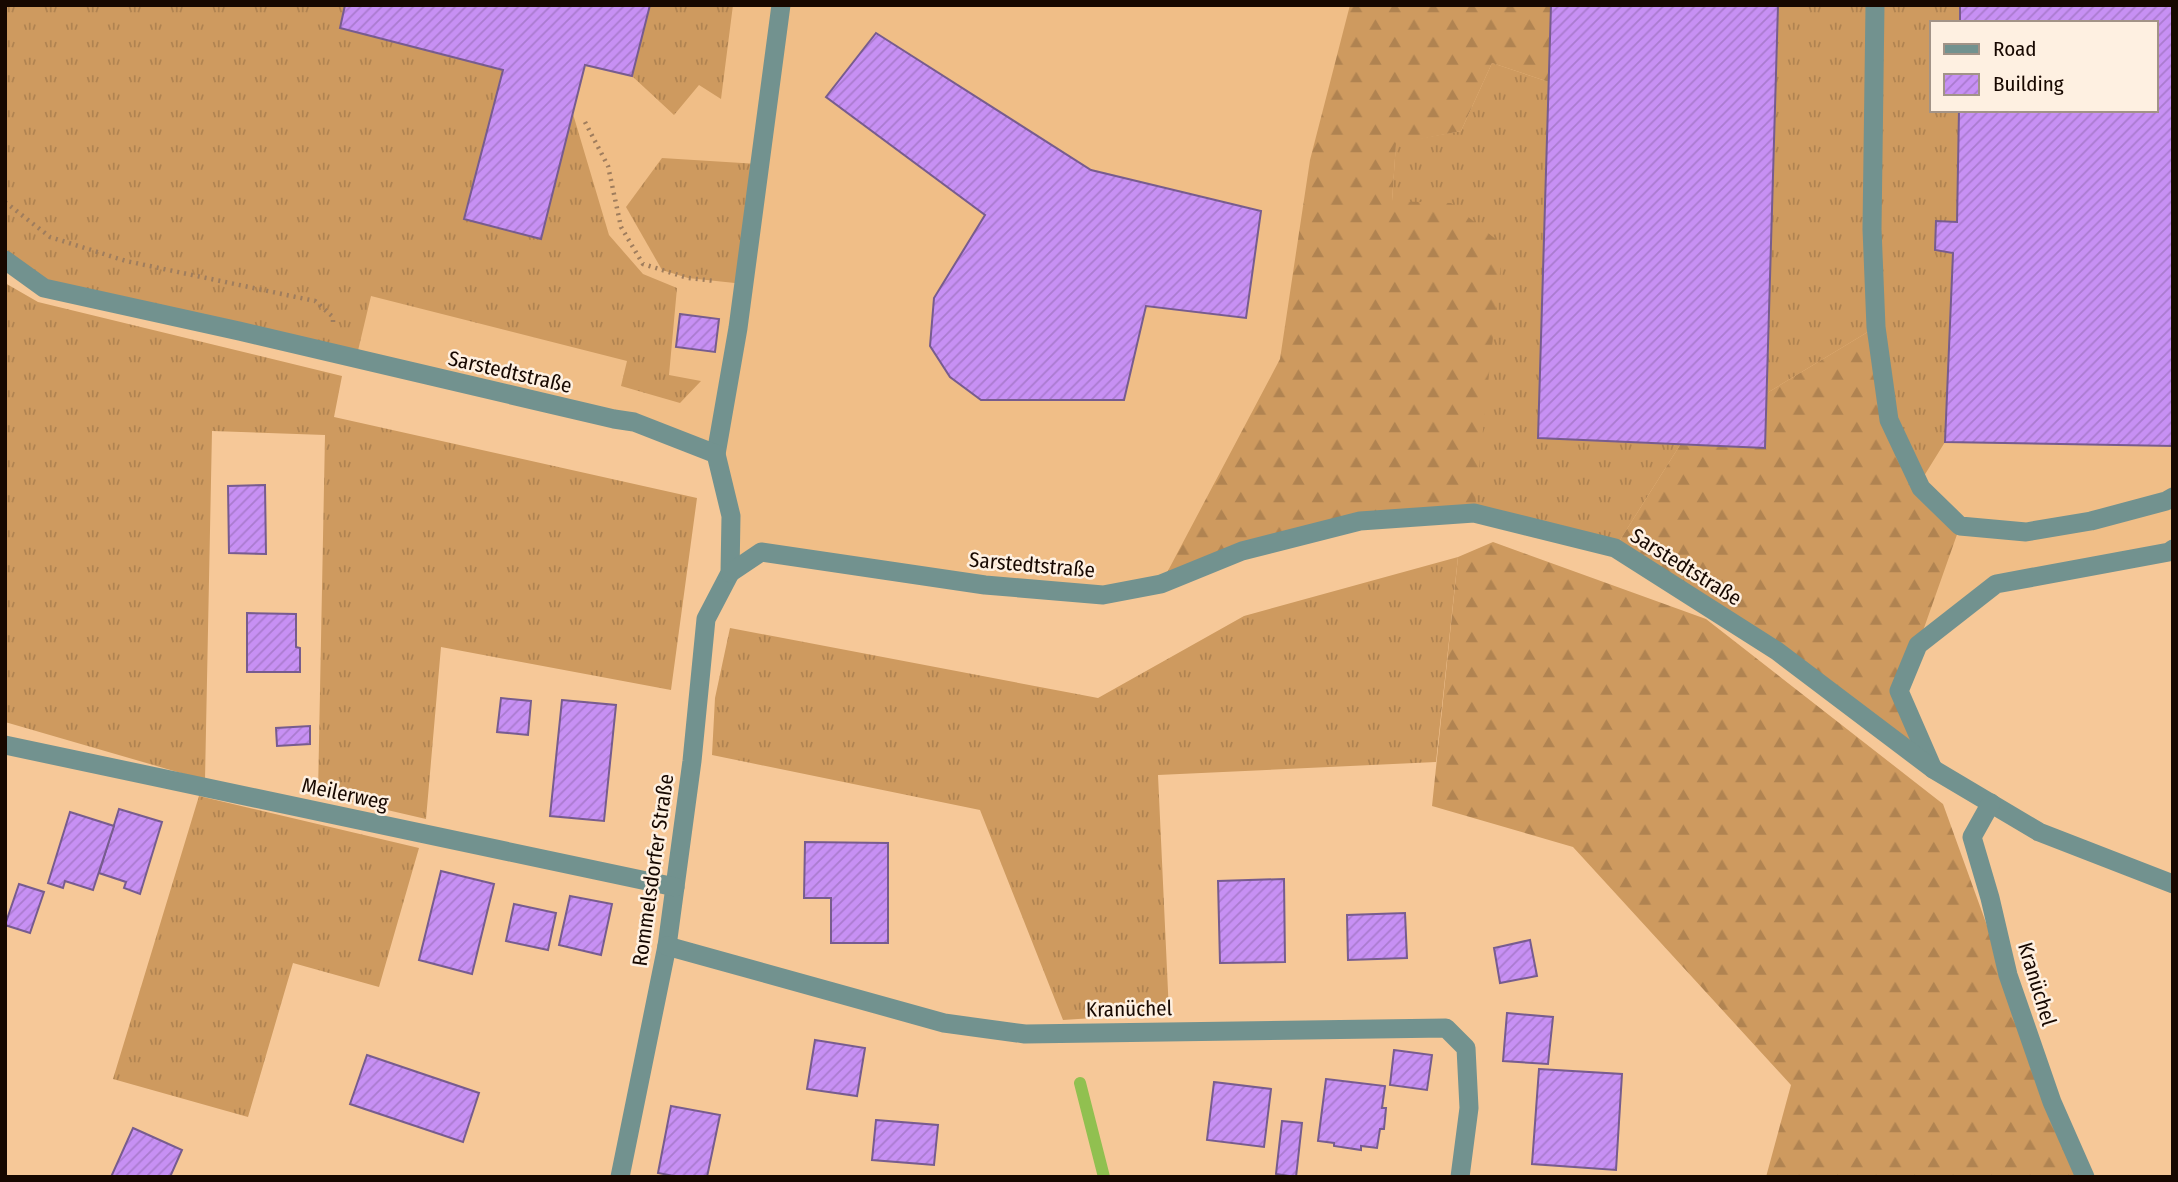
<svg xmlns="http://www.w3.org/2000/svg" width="2178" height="1182" font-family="'Fira Sans Condensed',sans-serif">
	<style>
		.built { fill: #f0be87; fill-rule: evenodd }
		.grass { fill: url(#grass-tufts) }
		.forest { fill: url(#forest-firs) }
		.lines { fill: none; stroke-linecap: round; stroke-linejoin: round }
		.stream { stroke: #91c050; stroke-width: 12 }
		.building { fill: url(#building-hatch); stroke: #775c8e; stroke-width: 2 }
		.path { stroke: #9f7d5d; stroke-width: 4.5; stroke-dasharray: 2 5; stroke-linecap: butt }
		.service { stroke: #72928f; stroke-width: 19 }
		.minor { stroke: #72928f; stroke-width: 19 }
		.labels { text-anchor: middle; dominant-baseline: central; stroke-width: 5; stroke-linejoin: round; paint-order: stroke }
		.street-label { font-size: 21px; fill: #170800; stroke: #fef0e1 }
	</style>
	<defs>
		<pattern id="grass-tufts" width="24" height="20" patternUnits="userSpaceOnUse" patternTransform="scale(1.75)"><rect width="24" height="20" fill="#ce9a5f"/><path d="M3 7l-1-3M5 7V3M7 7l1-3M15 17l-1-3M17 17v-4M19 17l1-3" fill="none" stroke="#b08351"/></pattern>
		<pattern id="forest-firs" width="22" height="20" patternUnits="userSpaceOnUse" patternTransform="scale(1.75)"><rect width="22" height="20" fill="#ce9a5f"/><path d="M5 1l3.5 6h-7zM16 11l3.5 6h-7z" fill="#b08351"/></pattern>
		<pattern id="building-hatch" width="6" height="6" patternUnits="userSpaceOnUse" patternTransform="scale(1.75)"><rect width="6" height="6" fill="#c790f4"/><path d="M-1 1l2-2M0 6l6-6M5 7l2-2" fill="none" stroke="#aa7bcf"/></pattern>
	</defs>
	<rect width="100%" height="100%" fill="#f6c898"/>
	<!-- built -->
	<path class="built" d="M5,5H2173V549L1996,584L1918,645L1615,548L1474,513L1360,521L1103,595L761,552L730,573L716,454L634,422L356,359ZM1931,23H2155V110H1931Z"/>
	<!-- grass -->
	<g class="grass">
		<path d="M5,5H345L340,28L503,70L465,219L541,238L573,114L609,235L643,274L677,288L669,375L701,381L680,403L621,386L627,361L371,296L356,359L44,288L5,260Z"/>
		<path d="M650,5H733L721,99L699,85L674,115L632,76Z"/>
		<path d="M1778,5H1960V23H1931V110H1959L1957,222H1936L1935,250L1953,253L1945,442L1919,484L1889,420L1876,327L1767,393Z"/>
		<path d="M1492,63L1549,82L1538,438L1680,445L1615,548L1474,513L1392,201L1396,143L1461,131Z"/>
		<path d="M662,158L758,164L744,284L688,278L662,270L626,207Z"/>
		<path d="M5,283L38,302L342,376L334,417L697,498L671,690L441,647L426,819L318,794L325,435L212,431L205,780L5,722Z"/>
		<path d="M1458,557L1436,762L1158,775L1169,1013L1063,1020L980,810L712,755L715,698L730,628L1098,698L1244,616Z"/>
		<path d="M199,796L419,848L379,987L293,963L248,1117L113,1079Z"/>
	</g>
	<!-- forest -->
	<g class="forest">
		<path d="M1350,5H1551L1549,82L1492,63L1461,131L1396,144L1392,201L1451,203L1503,245L1474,513L1360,521L1161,584L1280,359L1310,160Z"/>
		<path d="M1876,327L1889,420L1921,488L1960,526L1918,645L1899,691L1933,769L1615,548L1680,445L1765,448L1767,393Z"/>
		<path d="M1493,542L1706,619L1943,804L2078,1177H1766L1791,1085L1573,847L1432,806L1458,557Z"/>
	</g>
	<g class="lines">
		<!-- stream -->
		<path class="stream" d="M1080,1083L1104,1177"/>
	</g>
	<!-- building -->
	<g class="building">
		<path d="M345,5H650L632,76L585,65L541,239L464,219L503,70L340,28Z"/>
		<path d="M1551,5H1778L1765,448L1538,438Z"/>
		<path d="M1960,5H2173V446L1945,442L1953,253L1935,250L1936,221L1957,222L1959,110H2155V23H1960Z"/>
		<path d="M876,33L1091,170L1261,211L1246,318L1146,306L1124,400H981L950,377L930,346L934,298L985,215L826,97Z"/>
		<path d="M680,314L719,319L715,352L676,347Z"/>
		<path d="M265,485L266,554L229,553L228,486Z"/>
		<path d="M247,613L296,614V647L300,648V672H247Z"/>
		<path d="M501,698L531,701L528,735L497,732Z"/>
		<path d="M562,700L616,705L604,821L550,816Z"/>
		<path d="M310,726V744L277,746L276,728Z"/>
		<path d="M119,809L162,822L140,894L124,888L126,882L99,873Z"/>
		<path d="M70,812L114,826L93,890L65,881L63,888L48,883Z"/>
		<path d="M805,842L888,843V943H831V898H804Z"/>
		<path d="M441,871L494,884L472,974L419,960Z"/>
		<path d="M1284,879L1285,962L1220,963L1218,881Z"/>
		<path d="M19,884L44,892L30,933L5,925Z"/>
		<path d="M570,896L612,904L601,955L559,945Z"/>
		<path d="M514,904L556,913L548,950L506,941Z"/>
		<path d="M1405,913L1407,958L1348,960L1347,915Z"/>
		<path d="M1530,940L1537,976L1500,983L1494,948Z"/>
		<path d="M1507,1013L1553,1017L1548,1064L1503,1061Z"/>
		<path d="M815,1040L865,1048L857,1096L807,1089Z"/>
		<path d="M1394,1050L1432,1055L1427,1090L1390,1085Z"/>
		<path d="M367,1055L479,1093L463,1142L350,1104Z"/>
		<path d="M1539,1069L1622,1074L1616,1170L1532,1164Z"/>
		<path d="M1326,1079L1385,1086L1382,1108H1386L1384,1129H1380L1377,1148L1361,1146V1150L1334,1146V1143L1318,1141Z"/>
		<path d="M1214,1082L1271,1089L1264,1147L1207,1140Z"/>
		<path d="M671,1106L720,1115L707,1177H679L658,1173Z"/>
		<path d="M876,1120L938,1125L934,1165L872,1160Z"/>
		<path d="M1282,1121L1302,1123L1296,1177L1276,1174Z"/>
		<path d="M133,1128L182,1150L170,1177H111Z"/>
	</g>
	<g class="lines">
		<!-- path -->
		<g class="path">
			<path d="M585,122L608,166L621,227L643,264L688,278L715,281"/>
			<path d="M5,202L50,237L126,261L315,301L333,317V323"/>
		</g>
		<!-- service -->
		<g class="service">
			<path d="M1875,5L1872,229L1876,327L1889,420L1921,488L1960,526L2026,532L2091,521L2166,501L2173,497"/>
			<path d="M716,454L738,328L781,5"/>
			<path d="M1933,769L1899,691L1918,645L1996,584L2169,552L2173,549"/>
		</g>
		<!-- minor -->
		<g class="minor">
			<path d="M5,260L44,288L239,331L614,419L634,422L716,454L731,516L730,573L706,619L692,761L667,946L620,1177"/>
			<path d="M730,573L761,552L985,585L1103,595L1161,584L1242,551L1360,521L1474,513L1615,548L1777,651L1933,769L2039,832L2173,884"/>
			<path d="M5,745L675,887"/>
			<path d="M1991,803L1972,837L1990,898L2008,975L2052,1102L2085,1177"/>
			<path d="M667,946L944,1023L1025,1034L1446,1028L1466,1048L1469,1108L1460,1177"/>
		</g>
	</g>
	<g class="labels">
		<!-- street labels -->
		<g class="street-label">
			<text transform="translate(510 372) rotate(13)">Sarstedtstraße</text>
			<text transform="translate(1032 565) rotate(5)">Sarstedtstraße</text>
			<text transform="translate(1686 567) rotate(32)">Sarstedtstraße</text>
			<text transform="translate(345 794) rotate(12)">Meilerweg</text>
			<text transform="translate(653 870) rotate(-82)">Rommelsdorfer Straße</text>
			<text transform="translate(2037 984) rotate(73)">Kranüchel</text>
			<text transform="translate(1129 1009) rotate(-1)">Kranüchel</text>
		</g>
	</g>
	<!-- border -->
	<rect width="2178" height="1182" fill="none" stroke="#170800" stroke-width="14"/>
	<!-- legend -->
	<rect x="1930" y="21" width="228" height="91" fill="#fef0e1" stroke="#a29387" stroke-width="2"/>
	<rect x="1944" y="44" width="35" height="10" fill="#72928f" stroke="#a29387" stroke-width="2"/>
	<text x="1993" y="56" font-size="21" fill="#170800">Road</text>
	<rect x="1944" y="74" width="35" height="21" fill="url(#building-hatch)" stroke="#a29387" stroke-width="2"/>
	<text x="1993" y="91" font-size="21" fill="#170800">Building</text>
</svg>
